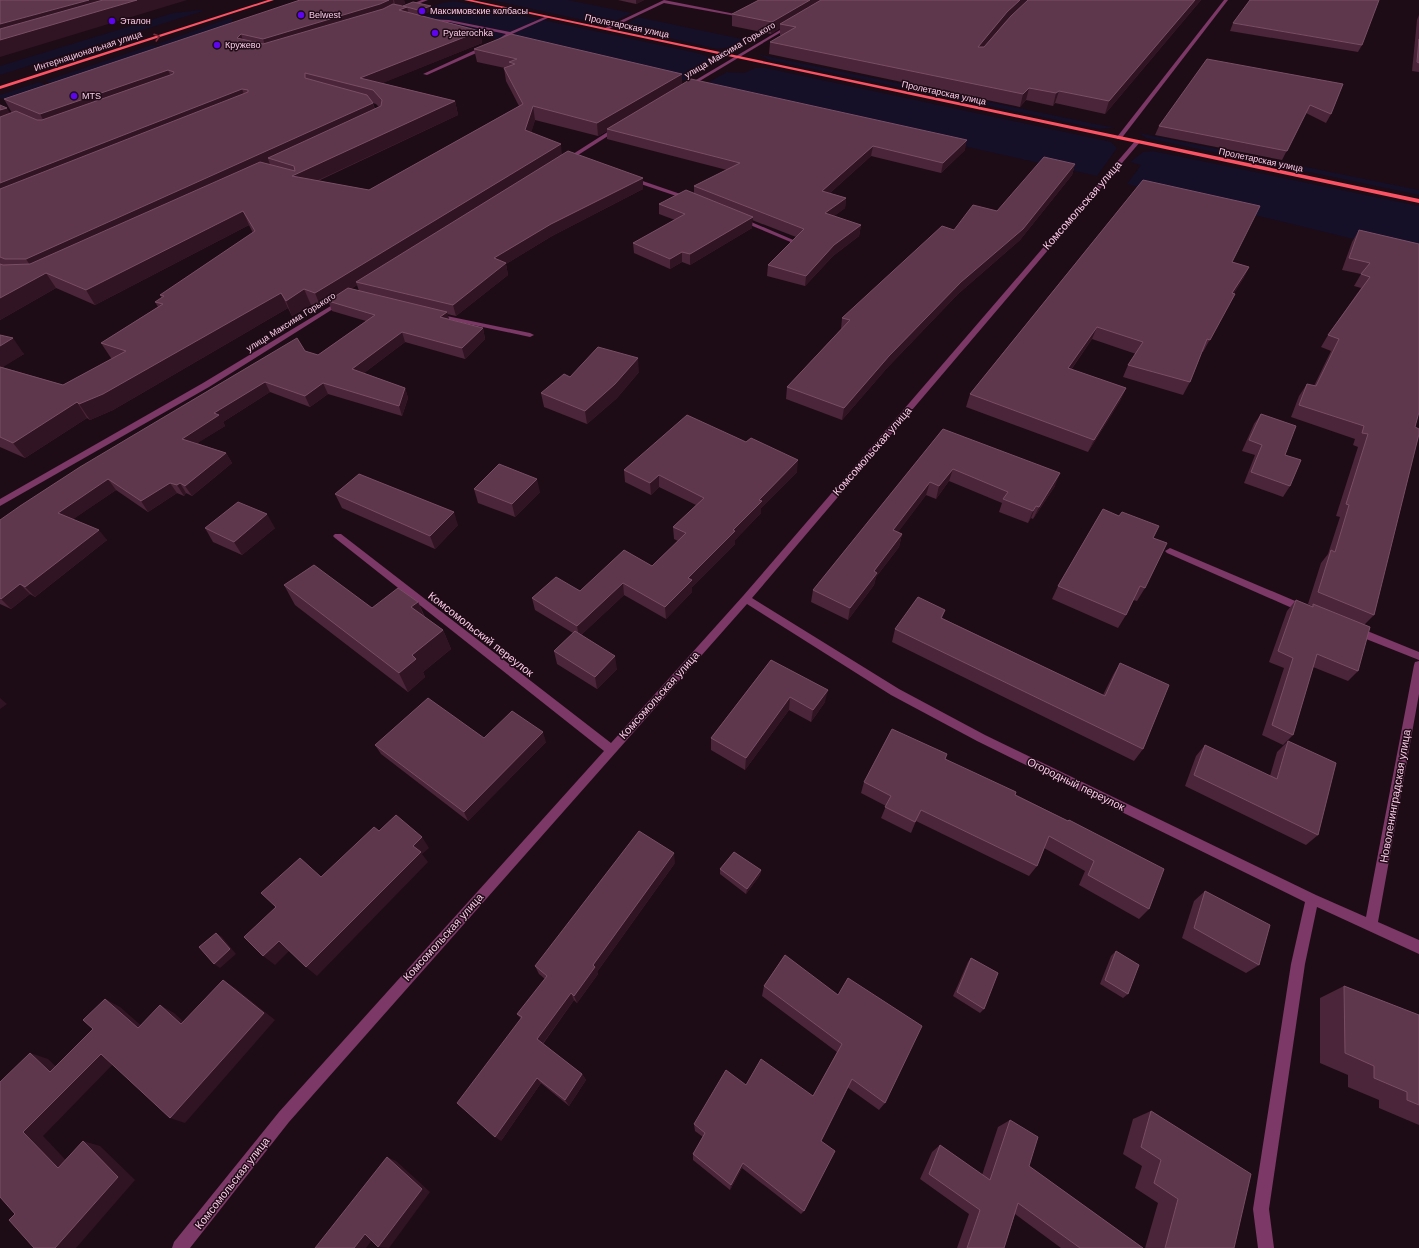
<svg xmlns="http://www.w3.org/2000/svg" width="1419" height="1248" font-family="Arial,sans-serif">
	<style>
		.green { fill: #150f27 }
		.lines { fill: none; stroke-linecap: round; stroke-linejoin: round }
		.minor { fill: #7c3866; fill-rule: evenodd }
		.major { fill: #fb5363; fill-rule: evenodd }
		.wall { fill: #4b2539; fill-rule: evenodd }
		.shaded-wall { fill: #311423 }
		.building { fill: #5f374c; stroke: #784e65 }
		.oneway { stroke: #812c39 }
		.poi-dot { fill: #5e05ef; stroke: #1d0c16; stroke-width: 1.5 }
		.labels { text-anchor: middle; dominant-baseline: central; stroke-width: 3; stroke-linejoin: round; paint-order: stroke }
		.far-poi-label { font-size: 9px; fill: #fecae9; stroke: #1d0c16; text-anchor: start }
		.far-street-label { font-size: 9px; fill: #fecae9; stroke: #1d0c16 }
		.street-label { font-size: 11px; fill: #fecae9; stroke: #1d0c16 }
	</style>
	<rect width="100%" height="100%" fill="#1d0c16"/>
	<!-- green -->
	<g class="green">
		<path d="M491,0H568L632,13L613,22L597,23Z"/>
		<path d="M454,1L697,53L713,58L716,62L709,63L699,69L703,71L685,80H677L604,65L451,28L403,11L425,16L438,11L428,8L442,3Z"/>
		<path d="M200,10L203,11L0,75V66L173,13Z"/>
		<path d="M638,17L742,39L739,42L746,44L738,48L731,47L718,49L621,27Z"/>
		<path d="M230,18L233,19L229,27L167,48L159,46L162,45H154Z"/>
		<path d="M152,45L165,49L58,85L45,81Z"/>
		<path d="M757,54L1115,128L1099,129L770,60Z"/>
		<path d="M755,68H766L1107,141L1111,142L1117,148L1097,176L789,107L705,84L727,72L744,73Z"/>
		<path d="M39,82L52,87L9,101L0,98V95Z"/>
		<path d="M1139,133L1419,190V195L1146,138Z"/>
		<path d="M1153,151L1419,206V255L1127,184L1141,165L1130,162L1143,152Z"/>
	</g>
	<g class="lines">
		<!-- minor -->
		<g class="minor">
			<path d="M422,0H428L407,8L404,7Z"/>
			<path d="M664,0L735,14L762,0H767L736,16L664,3L607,30L603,29Z"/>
			<path d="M1224,0H1228L1121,139H1117V137Z"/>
			<path d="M547,16L550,17L512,34L501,42L427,75L423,74L497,40L506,34L449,22L427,21L426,19L449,20L510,32Z"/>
			<path d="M790,24L793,25L688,88L684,87Z"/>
			<path d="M617,126L620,128L619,129L567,162L562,161Z"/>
			<path d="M1135,141L1140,142L752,598L899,689L985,735L1316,895L1366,917L1414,665L1415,662L1419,661V694L1378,922L1419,940V954L1317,907L1305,964L1269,1209L1274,1248H1258L1253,1209L1291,964L1305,902L977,741L891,695L747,604L289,1122L190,1248H172L174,1242L279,1112L604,751L335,538L333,536L335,534H341L611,743L743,596Z"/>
			<path d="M631,177L692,198L693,199L688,200L629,180L628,179Z"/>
			<path d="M738,218H742L798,242L793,243L738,220Z"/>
			<path d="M339,301L344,302L209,387L0,506V499L203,383Z"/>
			<path d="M437,314L530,333L534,335L530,337L435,317L433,316Z"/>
			<path d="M1170,548L1307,606L1309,609L1304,613L1301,612L1167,553L1165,551Z"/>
			<path d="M1355,626L1419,652V660L1351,633L1350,630L1351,627Z"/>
		</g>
		<!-- major -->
		<g class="major">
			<path d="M268,0H274L0,89V86Z"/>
			<path d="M464,0H472L1419,199V203Z"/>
		</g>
	</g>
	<!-- wall -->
	<g class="wall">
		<path d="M300,0H404L405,4L398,5L403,6H431L432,11L419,15L480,31L482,43L382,83L455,101L458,115L318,181L369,190L519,106L506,81L504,68H505L477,62L474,49L682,84L965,150L941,173L871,156L830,193L846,198L845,208L834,216L861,225L859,236L833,256L805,286L767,276L768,265L796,237L752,220V228L690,265L682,262L670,269L634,253L633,243L675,220L659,214V204L694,193V186L727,170L607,139V131L598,136L535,120L531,132L562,154L643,189L552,236L506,264L508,275L456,316L447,314L449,319L483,328L485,339L465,359L405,342L364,373L405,388L408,398L402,416L328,394L310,407L270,392L223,422L225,426L197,443L226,453L232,463L192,496L186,493L184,496L177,493L148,512L116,490L73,519L107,540L35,597L30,594L11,609L0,604V520L305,351L318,355L366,321L332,311L329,303L321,308L311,305L292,316L288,308L113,410L90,420L87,418L25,458L0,447V335L24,354L2,367L63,385L112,359L111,358L101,343L158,307L155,302L162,298L160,295L253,233L249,225L95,305L56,288L0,320V105L10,113H12L4,99ZM373,103L376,104L379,107L375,109ZM357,285L359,291L351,289Z"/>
		<path d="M618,0H644L636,4Z"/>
		<path d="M759,0H1201L1105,114L1055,103L1053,106L1026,100L1020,107L769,54L770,42L781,36L780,35V28L771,34L732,26V14Z"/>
		<path d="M1419,15V72L1412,71L1417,20Z"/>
		<path d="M1233,23L1362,45L1358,52L1230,31Z"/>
		<path d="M1343,84L1331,114L1326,123L1306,113L1282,160L1155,135L1159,126Z"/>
		<path d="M1075,164L1072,175L1020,240L958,294L887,368L842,420L786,399L787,387L841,329L842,318L954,230L997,211Z"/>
		<path d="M1143,180L1232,262L1249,267L1243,279L1234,293L1235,294L1203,352H1202L1190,382L1183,395L1123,377L1128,365L1136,354L1092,339L1071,370L1126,388L1120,401L1088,452L966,407L970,394Z"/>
		<path d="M1359,230L1419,244L1415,427L1374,615L1364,625L1358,671L1348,681L1313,667L1293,735L1283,745L1262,735L1284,668L1269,662L1287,611L1296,600L1311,606H1312L1308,604L1321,563L1328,554L1340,517L1336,516L1358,447L1353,445L1355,439L1291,417L1299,396L1307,384L1314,386L1331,351L1321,347L1328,335L1361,288L1354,286L1361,274L1342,270L1352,242Z"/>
		<path d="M639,372L617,398L587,424L544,407L541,393L570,377Z"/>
		<path d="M1261,414L1290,486L1283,497L1244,483L1255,455L1242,451L1254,424Z"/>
		<path d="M943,429L1055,486L1033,519L1031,518L1028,523L999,512L1002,503L949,481L936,499L926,495L898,532L902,534L899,547L876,577L874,585L848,620L811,602L813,590Z"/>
		<path d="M624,470L797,472L761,508V513L735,540V544L692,587V592L666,619L624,595L581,635L617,669L597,689L557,664L554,651L573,633L535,610L532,598L580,591L652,566L678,541L674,539L673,527L696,505L659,487L651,495L625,482Z"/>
		<path d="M474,489L540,492L515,517L478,503Z"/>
		<path d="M335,494L458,525L435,549L342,508Z"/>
		<path d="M205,528H275L242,555L213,542Z"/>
		<path d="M1153,538L1145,588L1137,601L1133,600L1126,615L1118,628L1052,599L1058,586Z"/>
		<path d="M284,585L372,608L418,602L425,617L443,630L451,649L423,672L425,677L408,692L295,605Z"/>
		<path d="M945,610L942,618L1103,695L1113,675L1120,663L1143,749L1134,761L892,642L895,629Z"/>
		<path d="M771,660L825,702L811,722L789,710L745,770L711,750V738Z"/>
		<path d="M484,738L546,742L468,821L381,754L375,745Z"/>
		<path d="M1288,741L1318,835L1306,845L1185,786L1196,756L1205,745L1270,776L1277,752Z"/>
		<path d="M945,759L1068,821L1149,909L1139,919L1079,885L1085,871L1044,848L1037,866L1029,876L916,821L911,833L881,818L886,806L861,793L864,782Z"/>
		<path d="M675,863L597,972L598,974L577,1003L574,1000L543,1044L582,1074L586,1080L569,1106L541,1083L501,1141L521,1019L517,1014L545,979L539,974L535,966Z"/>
		<path d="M720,869L761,870L760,875L746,894L720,874Z"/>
		<path d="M1205,891L1259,965L1246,973L1182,938L1194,901Z"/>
		<path d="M1116,951L1128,994L1123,998L1100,984L1111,956Z"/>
		<path d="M785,955L885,1103L879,1110L847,1087L821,1141L804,1211L801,1214L742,1168L730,1190L693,1160V1154L703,1137L695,1131L694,1124L746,1085L813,1096L837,1052L762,996L764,986Z"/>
		<path d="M971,958L984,1009L980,1013L953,996L968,962Z"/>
		<path d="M1344,986L1419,1015V1125L1379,1108V1100L1348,1087V1075L1320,1063V998Z"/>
		<path d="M1151,1111L1234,1248H1145L1158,1203L1135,1188L1142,1166L1123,1154L1133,1119Z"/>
		<path d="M1010,1120L1029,1166L1143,1248H1061L1015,1214L1004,1248H957L969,1214L920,1179L932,1152L940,1145L982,1175L998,1127Z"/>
	</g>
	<!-- shaded-wall -->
	<g class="shaded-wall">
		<path d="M89,0H187L0,57V24Z"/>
		<path d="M389,0H393L395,10L267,51L263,39Z"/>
		<path d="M394,0H404L405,4L395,5Z"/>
		<path d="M636,0H644L636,4Z"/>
		<path d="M810,0H828L780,24V28L771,34L772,22Z"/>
		<path d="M1020,0H1029L1004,23L975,59L978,47L1007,12Z"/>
		<path d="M1195,0H1201L1105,114L1109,101Z"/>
		<path d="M431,6L432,11L419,15L418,10Z"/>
		<path d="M407,7L410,19L399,10Z"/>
		<path d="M480,31L482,43L368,89L360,78Z"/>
		<path d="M241,34L245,47L237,38Z"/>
		<path d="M168,70L174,83L47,127L40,114Z"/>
		<path d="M682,74V86L607,129V131L598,136L597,123Z"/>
		<path d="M1029,88L1026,100L1020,107L1023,94Z"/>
		<path d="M242,89L247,102L0,200V183Z"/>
		<path d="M1059,91L1055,103L1053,106L1056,93Z"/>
		<path d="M455,101L458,115L297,190L292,176Z"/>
		<path d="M373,103L376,116L268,158L270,165L36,274L26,259Z"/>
		<path d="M533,106L535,120L528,144L525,130Z"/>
		<path d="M7,108L15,121L0,127V110Z"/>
		<path d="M967,140L965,150L941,173L943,163Z"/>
		<path d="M561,144L562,157L356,282L357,285L331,302L328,301L329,303L321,308L315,293Z"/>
		<path d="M873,146L871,156L821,201L822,191Z"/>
		<path d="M1075,164L1072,175L1020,240L958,294L887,368L842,420L844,408L889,356Z"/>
		<path d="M643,178V189L552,236L506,264L508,275L456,316L453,305L494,258L551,224Z"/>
		<path d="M846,198L845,208L824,224L825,213Z"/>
		<path d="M243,211L249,225L95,305L86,290Z"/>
		<path d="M753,217L752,228L690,265V254Z"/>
		<path d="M861,225L859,236L833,256L805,286L806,276L834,245Z"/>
		<path d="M682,252V262L670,269V259Z"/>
		<path d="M1249,267L1243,279L1226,306L1232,293Z"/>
		<path d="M46,273L56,288L0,320V298Z"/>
		<path d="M304,289L311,305L292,316L286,301Z"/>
		<path d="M281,293L288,308L113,410L90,420L79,404Z"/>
		<path d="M447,312L450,322L440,317Z"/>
		<path d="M1097,327L1092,339L1063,381L1068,368Z"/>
		<path d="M483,328L485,339L465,359L462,348Z"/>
		<path d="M402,332L405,342L356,379L352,369Z"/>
		<path d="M13,338L24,354L0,369V346Z"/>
		<path d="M638,358L639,372L617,398L587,424L585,411Z"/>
		<path d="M265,382L270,392L223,422L225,426L188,449L182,439L214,413Z"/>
		<path d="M323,383L328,394L310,407L305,396Z"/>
		<path d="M405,388L408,398L402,416L399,406Z"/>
		<path d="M1126,388L1120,401L1088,452L1094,440Z"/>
		<path d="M77,402L87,418L25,458L13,443Z"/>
		<path d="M226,453L232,463L192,496L185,486Z"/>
		<path d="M798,460L797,472L761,508V513L735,540V544L692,587V592L666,619L665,607L688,578L733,530L759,500Z"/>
		<path d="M953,469L949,481L936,499L939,486Z"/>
		<path d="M1060,473L1055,486L1033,519L1039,507Z"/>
		<path d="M659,475V487L651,495L650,483Z"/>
		<path d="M108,479L116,490L66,524L58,513Z"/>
		<path d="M537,479L540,492L515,517L512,504Z"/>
		<path d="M930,482L926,495L890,543L893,530Z"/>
		<path d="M170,483L177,493L148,512L141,501Z"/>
		<path d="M180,483L186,493L184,496L177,485Z"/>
		<path d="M1036,506L1031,518L1028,523L1033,511Z"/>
		<path d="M454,512L458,525L435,549L430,536Z"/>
		<path d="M267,514L275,528L242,555L234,542Z"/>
		<path d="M99,530L107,540L35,597L25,587Z"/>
		<path d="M902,534L899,547L876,577L874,585L848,620L850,608L874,571Z"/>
		<path d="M623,583L624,595L579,637L577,626Z"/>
		<path d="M20,584L30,594L11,609L1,599Z"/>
		<path d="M418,602L426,621L411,607Z"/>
		<path d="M443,630L451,649L423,672L425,677L408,692L399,673L412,655Z"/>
		<path d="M615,656L617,669L597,689L595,677Z"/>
		<path d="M828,690L825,702L811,722L813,710Z"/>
		<path d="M790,697L789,710L745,770L746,758Z"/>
		<path d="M0,698L7,704L0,709Z"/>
		<path d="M543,732L546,742L468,821L464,812Z"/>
		<path d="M422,837L429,848L422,854L428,862L317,976L306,967L413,846Z"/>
		<path d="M674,853L675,863L597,972L598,974L577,1003L574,996L593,965Z"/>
		<path d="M761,870L760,875L746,894L747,889Z"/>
		<path d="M216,933L222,937L236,954L220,968L214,964Z"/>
		<path d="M279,941L290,950L275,965L263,956Z"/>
		<path d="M223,980L235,988L275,1020L185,1123L170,1118Z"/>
		<path d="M571,993L574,1000L541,1046L537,1039Z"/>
		<path d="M105,999L120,1007L153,1036L138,1028Z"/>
		<path d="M160,1005L174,1013L195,1032L181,1024Z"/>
		<path d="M30,1053L48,1059L68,1078L50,1072Z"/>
		<path d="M101,1054L117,1060L43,1136L76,1171L58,1168L23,1132Z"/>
		<path d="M582,1074L586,1080L569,1106L565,1100Z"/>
		<path d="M537,1078L541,1083L501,1141L495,1137Z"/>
		<path d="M83,1141L100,1146L135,1180L76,1248H55Z"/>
		<path d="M387,1157L396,1161L430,1192L389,1248L378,1247Z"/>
		<path d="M743,1163L742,1168L730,1190L731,1185Z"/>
		<path d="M365,1234L375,1236L366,1248H354Z"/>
	</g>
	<!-- building -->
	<g class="building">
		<path d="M0,0H89L0,24Z"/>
		<path d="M103,0H137L0,40V29Z"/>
		<path d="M300,0H389L380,4L263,39L241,34L237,38L263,44L383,9L393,4L407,7L399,10L480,31L360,78L455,101L292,176L369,190L523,104L504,68L515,64L509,62L517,59L474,49L511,34L682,74L597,123L533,106L525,130L561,144L315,293L304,289L286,301L281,293L103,394L79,404L77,402L13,443L0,437V367L63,385L126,351L101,343L163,304L155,302L164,296L160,295L255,231L243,211L86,290L46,273L0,298V264L3,265L30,264L260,162L295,171L294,166L268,158L381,106L382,100L373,90L305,73V78L367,95L373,103L26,259H5L0,257V189L248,92V90L242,89L0,183V117L16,111L37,120H42L173,74L174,72L168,70L40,114L4,99Z"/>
		<path d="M759,0H810L772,22L732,14Z"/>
		<path d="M821,0H1020L1007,12L978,47H984L1011,16L1028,0H1195L1109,101L1059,91L1056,93L1029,88L1023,94L770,42L796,27L780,24Z"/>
		<path d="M1250,0H1379L1362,45L1233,23Z"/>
		<path d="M413,2L431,6L418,10L403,6Z"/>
		<path d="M1419,39V63L1417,62Z"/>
		<path d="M1207,59L1343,84L1331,114L1310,105L1287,151L1159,126Z"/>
		<path d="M691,79L967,140L943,163L873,146L822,191L846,198L825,213L861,225L834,245L806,276L768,265L804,229L694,186L740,163L607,129Z"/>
		<path d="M0,105L7,108L0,110Z"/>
		<path d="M568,151L643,178L551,224L494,258L506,263L453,305L356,282Z"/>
		<path d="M1044,157L1075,164L1023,229L961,282L889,356L844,408L787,387L850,320L842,318L942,226L954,230L973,205L997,211Z"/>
		<path d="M1143,180L1260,206L1232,262L1249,267L1232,293L1235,294L1210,340L1207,339L1190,382L1128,365L1143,342L1097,327L1068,368L1126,388L1094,440L970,394Z"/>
		<path d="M686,190L753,217L690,254L682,252L670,259L633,243L685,214L659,204Z"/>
		<path d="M1359,230L1419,244V412L1415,427L1419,429V434L1374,615L1318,592L1331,550L1335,552L1349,505L1346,504L1368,434L1362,433L1364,426L1299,405L1307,384L1316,386L1339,339L1328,335L1370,277L1361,274L1370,263L1349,258Z"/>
		<path d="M348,288L447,312L440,317L483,328L462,348L402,332L352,369L405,388L399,406L323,383L305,396L265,382L214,413L219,415L182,439L226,453L185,486L180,483L177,485L170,483L141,501L108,479L58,513L99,530L25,587L20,584L1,599L0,598V520L20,506L80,467L297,338L305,351L318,355L375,315L328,301Z"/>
		<path d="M0,335L13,338L0,346Z"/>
		<path d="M598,347L638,358L615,384L585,411L541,393L564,374L570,377Z"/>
		<path d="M1261,414L1296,426L1285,455L1301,460L1290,486L1251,472L1262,445L1249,440Z"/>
		<path d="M687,415L746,442L751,438L798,460L759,500L762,501L733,530L735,531L688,578L692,580L665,607L623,583L577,626L532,598L556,577L580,591L624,550L652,566L686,533L673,527L704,498L659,475L650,483L624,470Z"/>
		<path d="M943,429L1060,473L1039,507L1036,506L1033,511L1003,499L1008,492L953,469L939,486L930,482L893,530L902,534L874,571L877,573L850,608L813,590Z"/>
		<path d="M499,464L537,479L512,504L474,489Z"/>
		<path d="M359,474L454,512L430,536L335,494Z"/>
		<path d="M238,502L267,514L234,542L205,528Z"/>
		<path d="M1103,509L1119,516L1122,512L1159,526L1153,538L1167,543L1145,588L1140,586L1126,615L1058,586Z"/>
		<path d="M314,565L372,608L398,588L418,602L411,607L443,630L412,655L416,659L399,673L284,585Z"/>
		<path d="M918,597L945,610L941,618L1105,696L1120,663L1169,685L1143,749L895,629Z"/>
		<path d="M1296,600L1313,607V604L1370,627L1358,671L1317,654L1293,735L1272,725L1293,658L1278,651Z"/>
		<path d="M575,631L615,656L595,677L554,651Z"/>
		<path d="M771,660L828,690L813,710L790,697L746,758L711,738Z"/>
		<path d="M428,698L484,738L512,711L543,732L464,812L375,745Z"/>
		<path d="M892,729L947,754L945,759L1016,792L1015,795L1068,821L1069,820L1164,869L1149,909L1088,875L1094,861L1049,836L1037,866L921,810L915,822L885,807L891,796L864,782Z"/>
		<path d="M1288,741L1336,763L1318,835L1194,775L1205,745L1277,779Z"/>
		<path d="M396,815L422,837L413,846L421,852L306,967L279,941L263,956L244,937L276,907L261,893L300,858L321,877L374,827L379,831Z"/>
		<path d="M639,831L674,853L593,965L595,967L574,996L571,993L537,1039L582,1074L565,1100L537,1078L495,1137L457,1103L522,1017L517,1014L547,976L535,966Z"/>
		<path d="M734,852L761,870L747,889L720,869Z"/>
		<path d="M1205,891L1270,925L1259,965L1194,928Z"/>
		<path d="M216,933L230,949L214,964L199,947Z"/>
		<path d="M1116,951L1139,965L1128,994L1105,980Z"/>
		<path d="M785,955L838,995L848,978L922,1026L885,1103L852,1079L821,1141L835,1151L804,1211L743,1163L731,1185L693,1154L705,1133L694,1124L726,1070L746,1085L761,1059L813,1096L842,1044L764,986Z"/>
		<path d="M971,958L998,973L984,1009L957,992Z"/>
		<path d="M223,980L264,1013L170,1118L101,1054L23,1132L58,1168L83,1141L118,1177L55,1248H34L9,1220L15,1214L0,1197V1082L30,1053L50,1072L93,1029L83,1020L105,999L138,1028L160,1005L181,1024Z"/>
		<path d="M1344,986L1419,1015V1105L1407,1100V1092L1374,1078V1066L1345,1053Z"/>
		<path d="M1151,1111L1251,1174L1234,1248H1165L1178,1199L1154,1183L1161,1160L1141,1147Z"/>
		<path d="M1010,1120L1038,1137L1029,1166L1143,1248H1080L1018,1203L1004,1248H967L980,1210L929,1174L940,1145L990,1180Z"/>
		<path d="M387,1157L422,1189L378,1247L365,1234L354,1248H315Z"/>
	</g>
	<!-- one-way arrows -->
	<defs><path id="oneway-chevron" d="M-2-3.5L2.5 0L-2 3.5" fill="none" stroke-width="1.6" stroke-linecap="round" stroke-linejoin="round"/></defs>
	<use class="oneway" href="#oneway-chevron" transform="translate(157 37) rotate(-18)"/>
	<!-- markers -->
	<g class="poi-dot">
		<circle cx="422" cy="11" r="4"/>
		<circle cx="301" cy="15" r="4"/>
		<circle cx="112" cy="21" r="4"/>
		<circle cx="435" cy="33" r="4"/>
		<circle cx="217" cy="45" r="4"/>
		<circle cx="74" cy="96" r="4"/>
	</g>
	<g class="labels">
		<!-- far-poi labels -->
		<g class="far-poi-label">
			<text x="430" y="11">Максимовские колбасы</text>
			<text x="309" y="15">Belwest</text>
			<text x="120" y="21">Эталон</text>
			<text x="443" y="33">Pyaterochka</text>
			<text x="225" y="45">Кружево</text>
			<text x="82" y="96">MTS</text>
		</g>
		<!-- far-street labels -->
		<g class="far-street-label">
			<text transform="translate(627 26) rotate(12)">Пролетарская улица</text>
			<text transform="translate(730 50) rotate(-30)">улица Максима Горького</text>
			<text transform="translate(88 51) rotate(-18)">Интернациональная улица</text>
			<text transform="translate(944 93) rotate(12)">Пролетарская улица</text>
			<text transform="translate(1261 160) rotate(12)">Пролетарская улица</text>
			<text transform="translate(291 322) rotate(-32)">улица Максима Горького</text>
		</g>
		<!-- street labels -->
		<g class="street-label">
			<text transform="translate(1082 205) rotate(-49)">Комсомольская улица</text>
			<text transform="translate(872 451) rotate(-49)">Комсомольская улица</text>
			<text transform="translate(481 634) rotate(38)">Комсомольский переулок</text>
			<text transform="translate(659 695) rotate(-48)">Комсомольская улица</text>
			<text transform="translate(1076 784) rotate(26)">Огородный переулок</text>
			<text transform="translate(1395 796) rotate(-80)">Новоленинградская улица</text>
			<text transform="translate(443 937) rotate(-48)">Комсомольская улица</text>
			<text transform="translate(232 1183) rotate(-52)">Комсомольская улица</text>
		</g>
	</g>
</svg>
